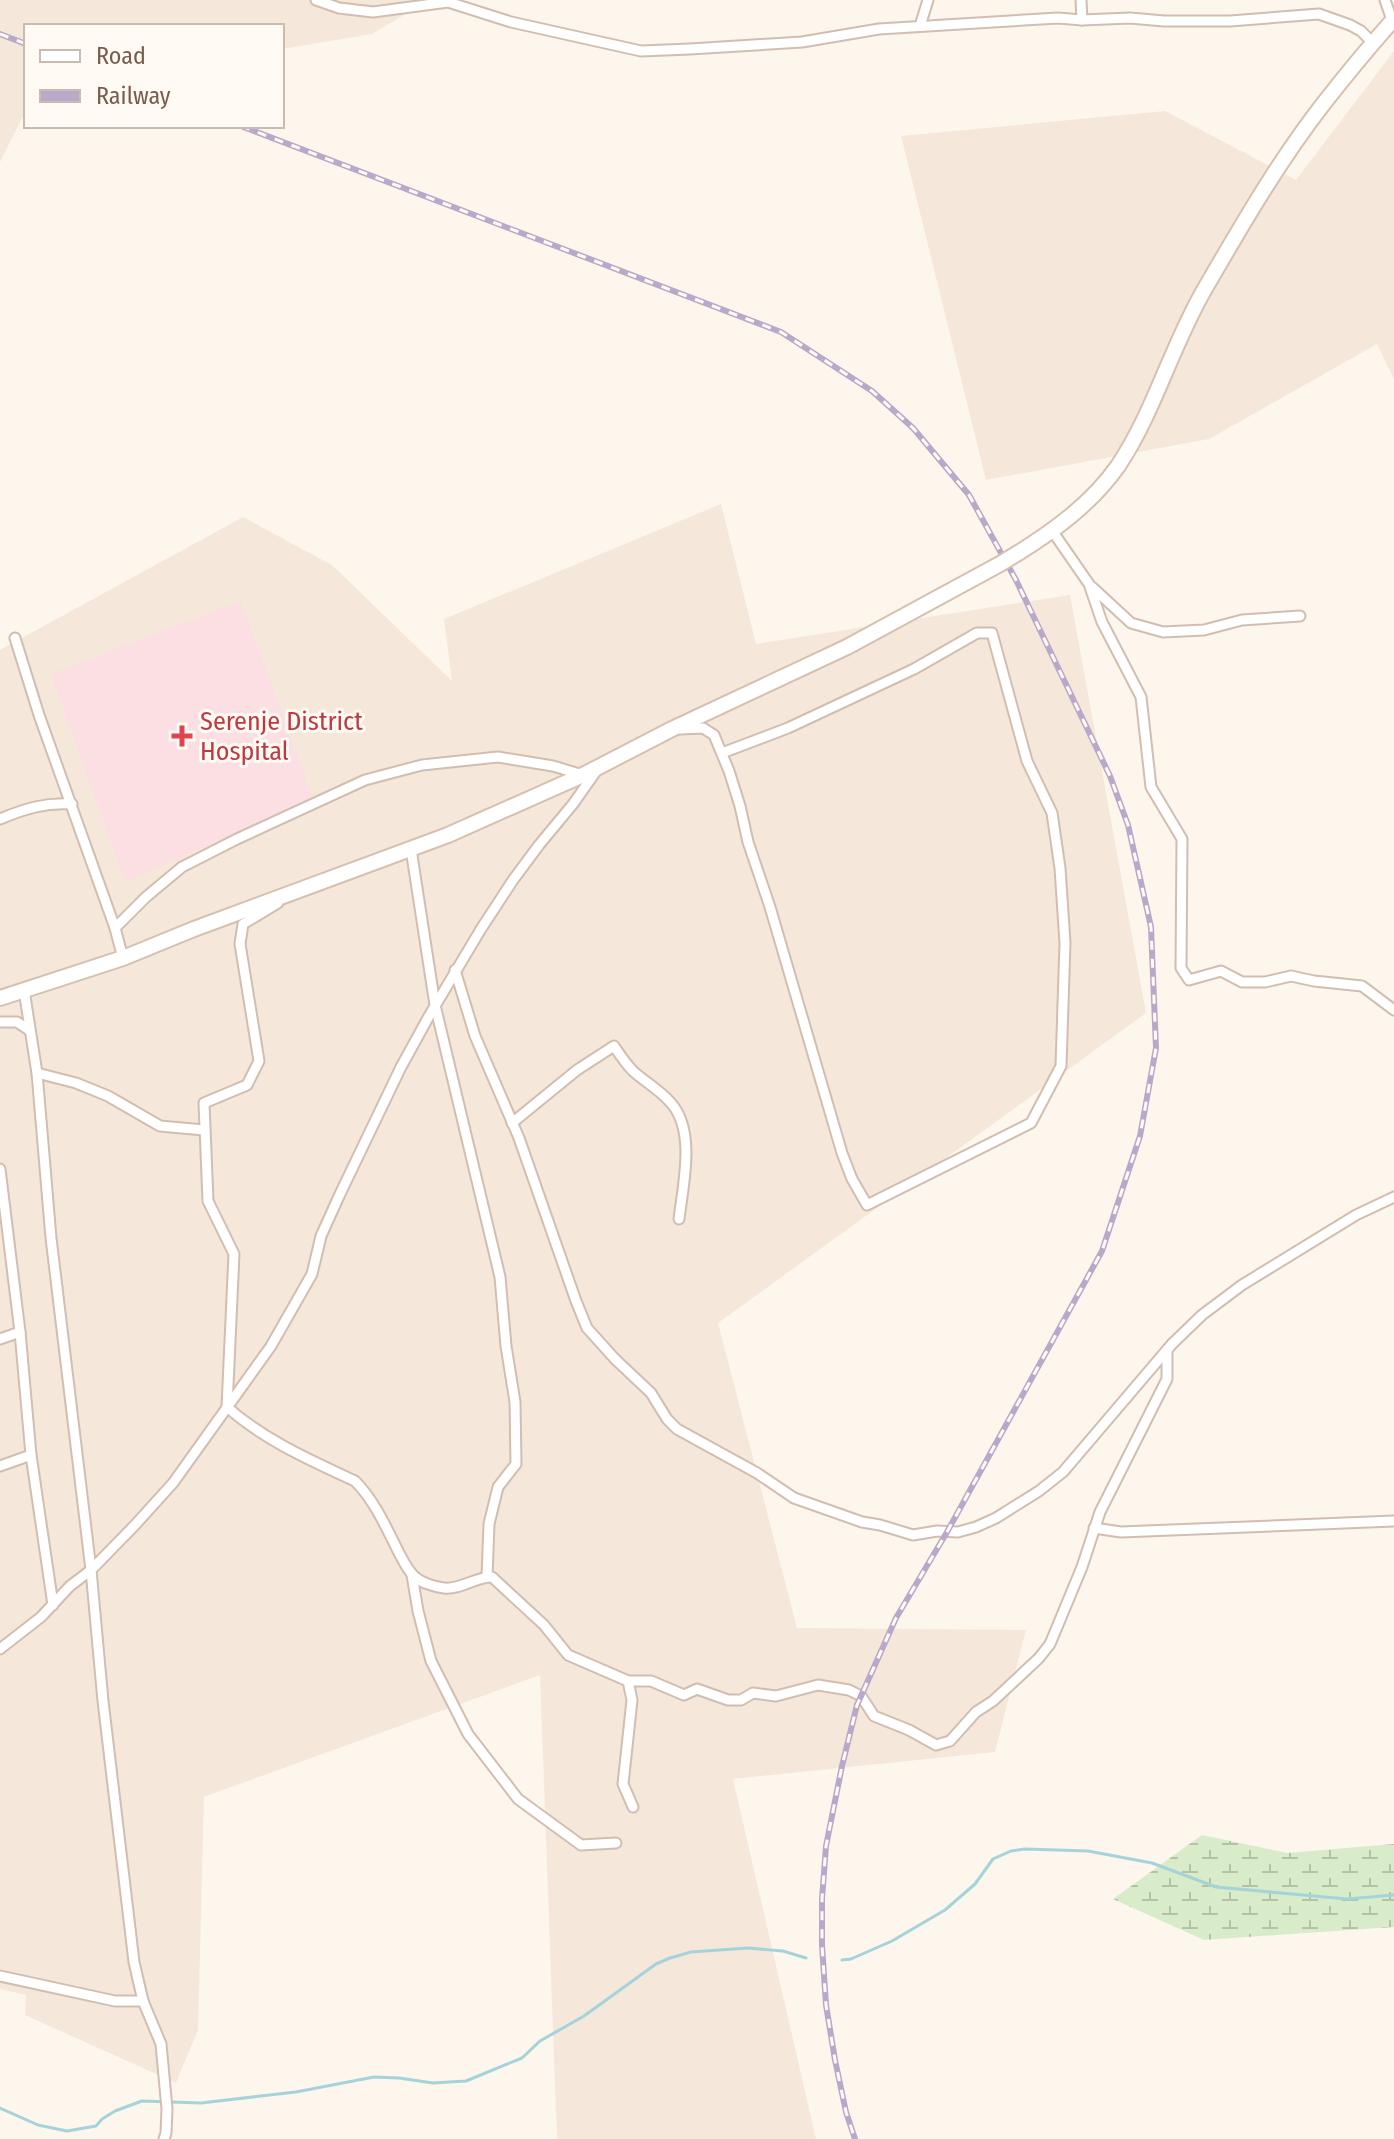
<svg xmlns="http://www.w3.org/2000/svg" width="1394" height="2139" font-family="'Fira Sans Condensed',sans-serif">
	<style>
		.residential { fill: #f5e8da }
		.medical { fill: #fbdfe3 }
		.wetland { fill: url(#wetland-marsh) }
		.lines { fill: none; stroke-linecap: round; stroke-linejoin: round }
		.stream { stroke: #a5d3da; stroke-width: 3 }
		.street-casing { stroke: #d1beb0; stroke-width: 13 }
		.secondary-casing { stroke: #d6c0b0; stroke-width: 18 }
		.street { stroke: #fff; stroke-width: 9 }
		.secondary { stroke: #fff; stroke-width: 14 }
		.rail-casing { stroke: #b9a8c9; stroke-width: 6 }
		.rail { stroke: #fffaf3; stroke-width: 3; stroke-dasharray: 9; stroke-linecap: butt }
		.secondary-bridge-casing { stroke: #d6c0b0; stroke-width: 18; stroke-linecap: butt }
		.secondary-bridge { stroke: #fff; stroke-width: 14 }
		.health-dot { fill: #e0444e; stroke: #fffaf3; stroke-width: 3 }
		.labels { text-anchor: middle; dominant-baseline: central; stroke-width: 6; stroke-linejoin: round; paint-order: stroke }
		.health-label { font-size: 26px; fill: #be3a42; stroke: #fffaf3; text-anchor: start }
	</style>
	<defs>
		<pattern id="wetland-marsh" width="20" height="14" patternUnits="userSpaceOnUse" patternTransform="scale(2)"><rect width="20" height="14" fill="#d8ecc9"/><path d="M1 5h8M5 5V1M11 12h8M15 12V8" fill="none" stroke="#b4c2a5"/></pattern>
	</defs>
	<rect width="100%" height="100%" fill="#fdf6ec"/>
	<!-- residential -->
	<g class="residential">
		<path d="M0,0H429L372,34L282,49V26H26V110L0,162Z"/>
		<path d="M1394,51V379L1377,344L1209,439L986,480L901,136L1165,111L1296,180Z"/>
		<path d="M721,504L756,644L1070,595L1146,1013L718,1323L797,1628L1026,1630L995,1752L733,1779L816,2139H557L540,1675L204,1797L198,2030L176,2083L25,2015L26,1995L0,1989V650L243,517L332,565L452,681L444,619Z"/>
	</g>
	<!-- medical -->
	<path class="medical" d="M241,601L313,799L125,882L51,674Z"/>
	<!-- wetland -->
	<path class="wetland" d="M1202,1835L1287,1853L1394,1844V1927L1204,1940L1113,1899Z"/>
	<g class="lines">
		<!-- stream -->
		<g class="stream">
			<path d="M842,1960L851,1959L892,1941L945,1910L975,1884L993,1859L1011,1851L1025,1849L1088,1851L1152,1863L1216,1887L1347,1899L1394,1895"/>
			<path d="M0,2108L38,2125L67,2131L96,2126L102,2119L115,2111L142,2101L201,2103L296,2092L374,2077L399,2078L433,2083L466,2081L522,2058L540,2041L584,2016L656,1964L670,1958L691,1952L748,1948L783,1951L806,1958"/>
		</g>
		<defs>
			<g id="street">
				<path d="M316,0L339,8L373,12L448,2L511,22L641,51L690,49L802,42L879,29L1058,18L1082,20L1130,18L1164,21H1230L1319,14L1350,25L1361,31L1374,44"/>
				<path d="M1081,0L1082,20"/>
				<path d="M1385,0L1393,23"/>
				<path d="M920,26L928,0"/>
				<path d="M1053,532L1089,584L1102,622L1141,697L1151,787L1182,839L1181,968L1189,980L1221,971L1242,982H1265L1291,976L1314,981L1362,986L1394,1010"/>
				<path d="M1092,587L1131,623L1163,632L1204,630L1242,620L1300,616"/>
				<path d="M15,638L39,715L115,928L123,958"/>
				<path d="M680,729L703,728L714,735L729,771L740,806L748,842L770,907L842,1153L852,1179L867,1205L1031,1123L1061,1066L1065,943L1060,868L1052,813L1027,761L992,633H977L914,669L788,728L722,753"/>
				<path d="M0,819C24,809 46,802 72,804"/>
				<path d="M411,849L435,1005L500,1277L506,1346L515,1402L516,1464L498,1487L489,1524L487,1577"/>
				<path d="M278,903L243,924L240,944L259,1061L247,1085L204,1103L208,1201L234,1254L227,1407C264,1440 310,1460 355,1481C374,1500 386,1527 398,1551C403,1560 407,1570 415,1577C422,1583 435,1587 444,1588C460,1590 475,1577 492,1577L544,1625L568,1655L628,1681L632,1700L623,1784L633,1807"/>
				<path d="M115,928L146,897L182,867L237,839L365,780L422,765L498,757L553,766L583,775"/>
				<path d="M455,970L475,1036L519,1138L576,1301L587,1328L615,1359L651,1393L667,1419L677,1429L757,1473L794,1498L862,1522L880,1525L913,1535L937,1531L958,1532L976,1527L996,1518L1039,1491L1063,1472L1172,1344L1202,1315L1242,1285L1356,1215L1394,1197"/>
				<path d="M24,990L37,1073L51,1238L91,1570L103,1701L134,1962L143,2001L161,2044L167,2109L166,2133L164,2139"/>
				<path d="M0,1022H17L29,1030"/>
				<path d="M37,1073L76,1083L108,1096L160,1126L204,1130"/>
				<path d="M512,1123L577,1070L614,1046C620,1055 625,1063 633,1071C645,1082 660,1090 671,1103C696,1131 683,1185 679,1219"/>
				<path d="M0,1169L20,1332L31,1455L53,1605"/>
				<path d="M0,1339L20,1332"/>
				<path d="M0,1466L31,1455"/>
				<path d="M1094,1528L1121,1532L1394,1521"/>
				<path d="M412,1575L418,1611L431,1661L468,1734L518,1799L581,1845L616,1843"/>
				<path d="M0,1649L41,1617L70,1586L91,1570L135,1525L173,1483L271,1346L312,1274L321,1236L340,1194L401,1067L429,1016L481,929L513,880L539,845L573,804L597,770"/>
				<path d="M628,1681H651L684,1695L697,1689L728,1700H741L753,1693L776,1696L818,1685L849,1690L861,1696L874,1716L909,1730L936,1745L950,1741L976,1712L993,1701L1039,1658L1050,1644L1082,1567L1100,1512L1167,1379V1351"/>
				<path d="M0,1976L115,2001H143"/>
			</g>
			<g id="secondary">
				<path d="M1018,553C1055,530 1092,503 1118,466C1154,412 1171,348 1203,292C1240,228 1278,162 1324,103C1346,75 1370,46 1394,19"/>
				<path d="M0,998L123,958L194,929L448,835L583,775L672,729L847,647L1000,564"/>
			</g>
		</defs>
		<!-- street casing -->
		<use href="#street" class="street-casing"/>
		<!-- secondary casing -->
		<use href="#secondary" class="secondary-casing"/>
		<!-- street -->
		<use href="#street" class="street"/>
		<!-- secondary -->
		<use href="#secondary" class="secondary"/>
		<defs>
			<g id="rail">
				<path d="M0,34L26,44"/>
				<path d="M241,126L781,332L872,391L913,428L969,495L1016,580L1110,776L1128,825L1151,927L1156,1048L1140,1136L1102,1251L947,1532L896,1618L857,1705L842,1766L826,1846L822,1899V1945L826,2005L835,2060L846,2112L855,2139"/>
			</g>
		</defs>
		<!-- rail casing -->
		<use href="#rail" class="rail-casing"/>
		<!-- rail -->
		<use href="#rail" class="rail"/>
		<defs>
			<path id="secondary-bridge" d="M1000,564L1018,553"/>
		</defs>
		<!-- secondary-bridge casing -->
		<use href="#secondary-bridge" class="secondary-bridge-casing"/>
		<!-- secondary-bridge -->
		<use href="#secondary-bridge" class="secondary-bridge"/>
	</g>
	<!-- markers -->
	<path class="health-dot" d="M178 724h8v8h8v8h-8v8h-8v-8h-8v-8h8z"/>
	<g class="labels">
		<!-- health labels -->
		<g class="health-label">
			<text x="200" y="721">Serenje District<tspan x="200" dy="30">Hospital</tspan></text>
		</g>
	</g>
	<!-- legend -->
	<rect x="24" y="24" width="260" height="104" fill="#fffaf3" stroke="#cabbb1" stroke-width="2"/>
	<rect x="40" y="50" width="40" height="12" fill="#ffffff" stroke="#cabbb1" stroke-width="2"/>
	<text x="96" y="64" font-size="24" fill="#7a5c4d">Road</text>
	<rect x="40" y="90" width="40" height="12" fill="#b9a8c9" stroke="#cabbb1" stroke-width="2"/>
	<text x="96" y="104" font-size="24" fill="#7a5c4d">Railway</text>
</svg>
